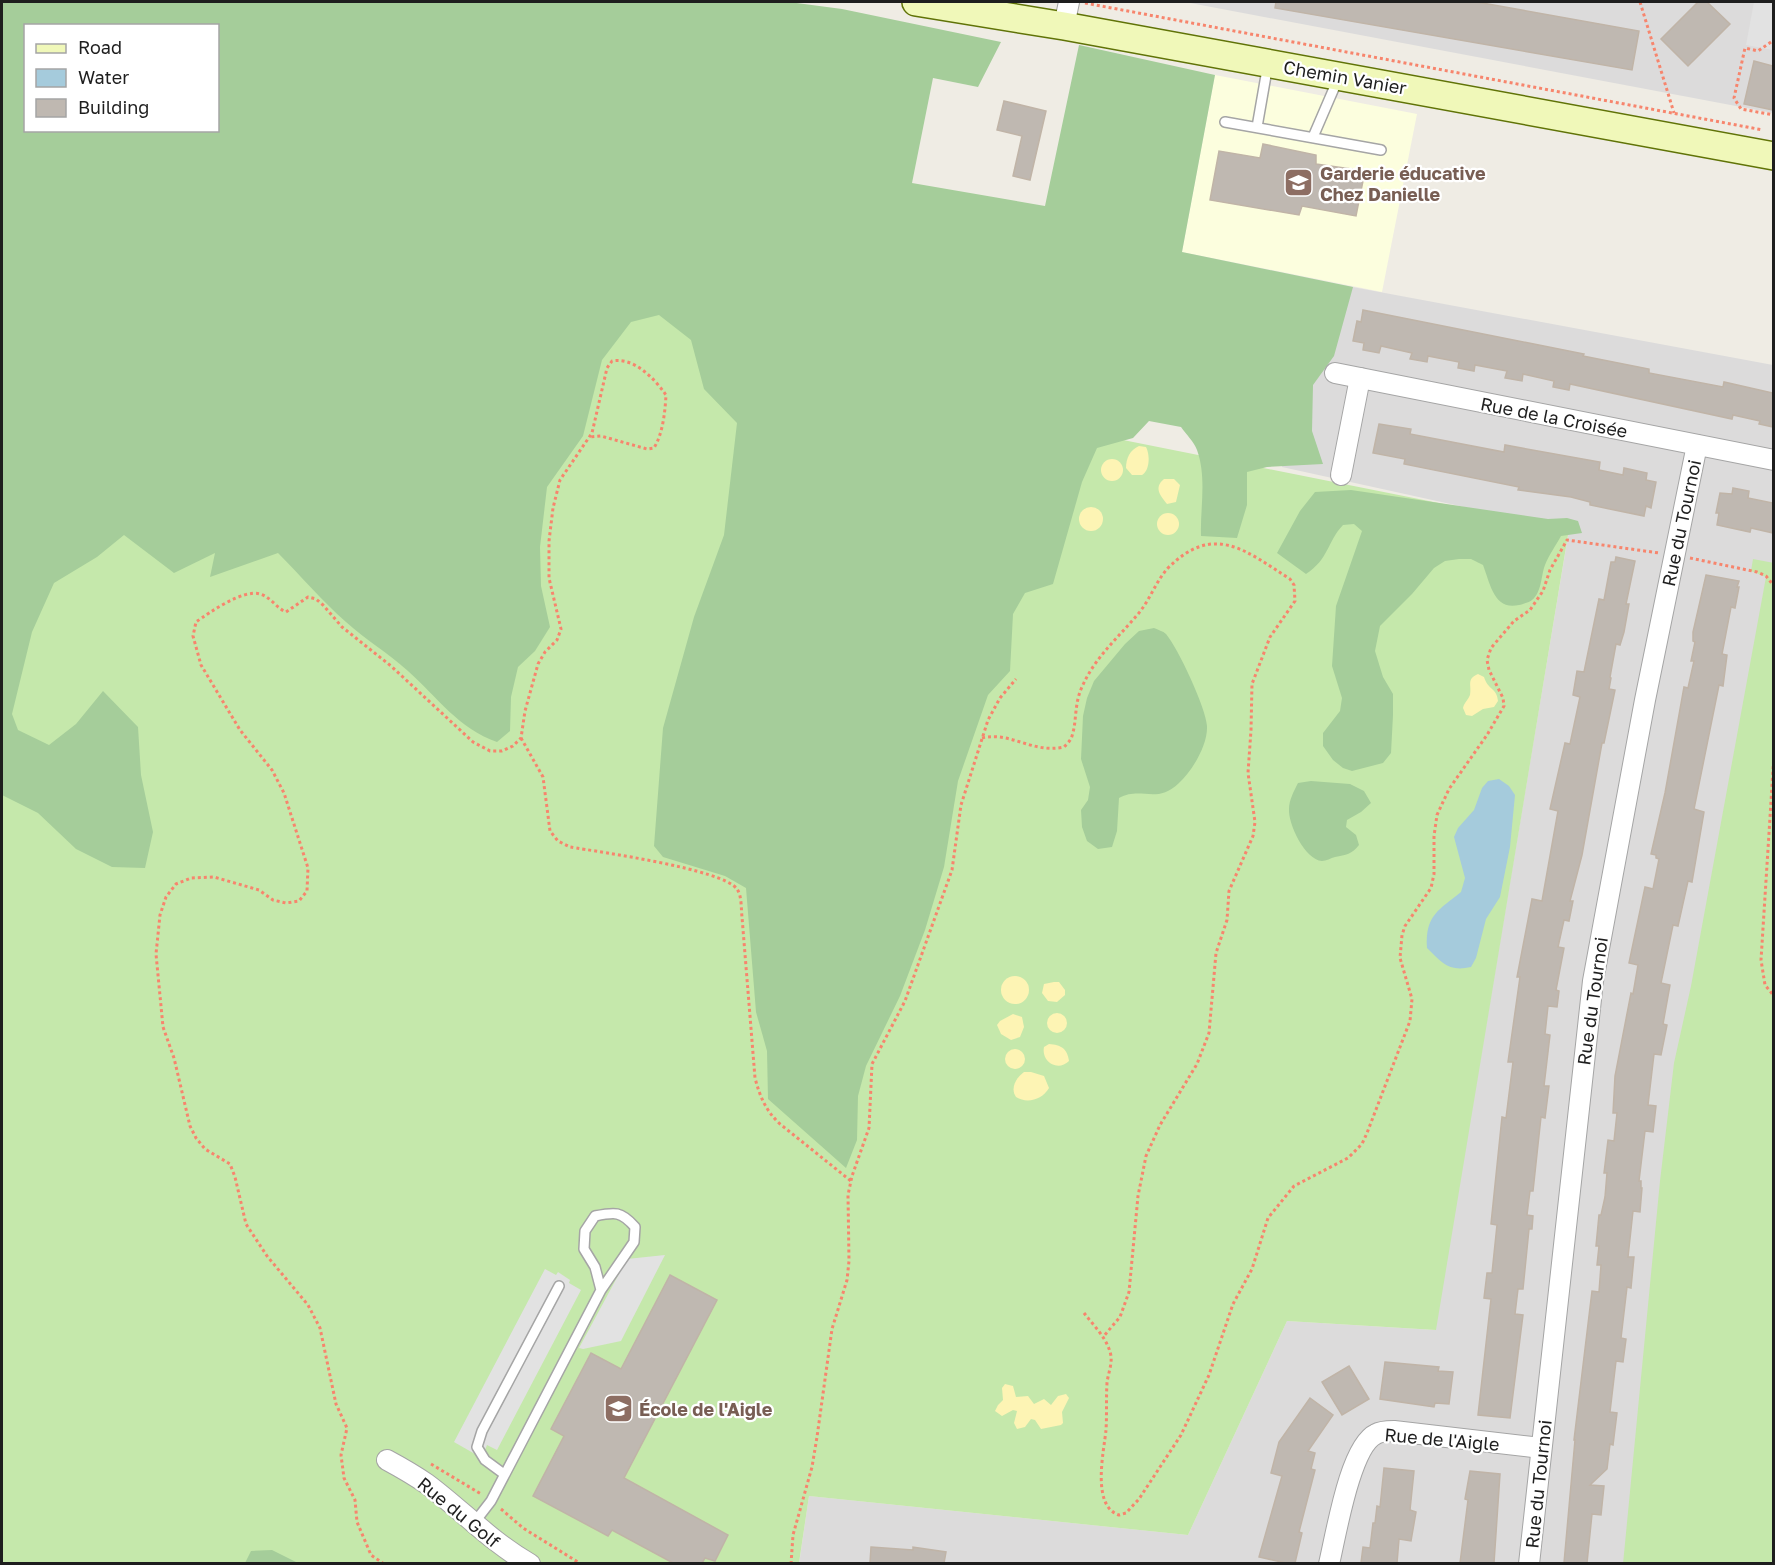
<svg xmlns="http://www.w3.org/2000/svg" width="1775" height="1565" font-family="'Golos Text',sans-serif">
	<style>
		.residential { fill: #dcdbdb }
		.education { fill: #fcfede }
		.grass { fill: #c5e8ab }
		.forest { fill: #a5cd9a; fill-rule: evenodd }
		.sand { fill: #fdf4b4 }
		.parking { fill: #e2e2e2 }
		.water { fill: #a5cbdc }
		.building { fill: #bfb8b1; stroke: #c0b4a7; stroke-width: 1.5 }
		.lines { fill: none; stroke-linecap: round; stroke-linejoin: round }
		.lane-casing { stroke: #a5a5a5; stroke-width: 12 }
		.street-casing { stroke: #a5a5a5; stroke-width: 22 }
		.secondary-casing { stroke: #607307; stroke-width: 30 }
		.path { stroke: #f7856d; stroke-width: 3; stroke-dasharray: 3 3; stroke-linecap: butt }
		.lane { stroke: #fff; stroke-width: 9 }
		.street { stroke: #fff; stroke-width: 20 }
		.secondary { stroke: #f0f8b9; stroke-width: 27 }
		.labels { text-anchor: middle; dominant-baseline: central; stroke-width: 4.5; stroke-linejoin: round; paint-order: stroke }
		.street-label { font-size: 18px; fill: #1e1e1e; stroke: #fff }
		.education-label { font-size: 18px; font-weight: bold; fill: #785e54; stroke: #fff; text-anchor: start }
	</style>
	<rect width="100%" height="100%" fill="#efece4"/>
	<!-- residential -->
	<g class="residential">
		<path d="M1185,2H1773V113Z"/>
		<path d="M1315,280L1773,365V1563L799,1564L809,1496L1188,1535L1287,1321L1435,1330L1569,530L1282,467Z"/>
	</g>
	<!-- education -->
	<path class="education" d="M1215,75L1417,114L1382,292L1182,252Z"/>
	<!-- grass -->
	<g class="grass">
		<path d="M528,217L1068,429L1569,529L1436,1330L1287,1321L1188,1535L809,1496L799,1563L2,1564V352Z"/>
		<path d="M1753,559L1774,563L1773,1563L1623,1564L1660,1181L1674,1063L1691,986L1766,577L1751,571Z"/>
	</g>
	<!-- forest -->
	<g class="forest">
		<path d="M2,2H789L842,9L1001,42L978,87L933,78L912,183L1045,206L1079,45L1215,75L1182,252L1353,287L1334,356L1313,385L1312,431L1323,464L1267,467L1247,472V505L1237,538L1201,536C1200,508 1207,478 1197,450C1194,442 1186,434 1181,427L1149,421L1133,438L1097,448L1082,482L1053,584L1025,593L1013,614L1010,671L988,695L958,781L944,867L925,930L900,996L866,1066L858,1096L857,1140L846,1168L768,1099L767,1051L756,1012L746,888L725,876L663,857L654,846L663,728L694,617L724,535L737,423L704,389L691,340L659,315L631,322L602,360L583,436L547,487L540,547L541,586L550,627L535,651L518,667L511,697L510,731L497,742C459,729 437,697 408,671C388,653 366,640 346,622C322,601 301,576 278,553L210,577L215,553L174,573L124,535L97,557L54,583L32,632L12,714L18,730L49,745L76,724L103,691L138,727L141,775L153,832L145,868L112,867L76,849L38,813L2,795ZM26,26H218V130H26Z"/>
		<path d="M1351,490L1548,519L1567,518L1578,521L1582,533L1561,536C1556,545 1549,555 1545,565C1541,575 1542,592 1532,600C1530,602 1523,604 1519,605C1494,611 1490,583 1483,565L1471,559H1459L1445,561L1434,568L1412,594L1380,626L1375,651L1383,677L1393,694V715L1391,753L1383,763L1352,771L1343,768L1333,760L1323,746V733L1340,711L1342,698L1332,666L1336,606L1362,531L1354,524L1343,525C1327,542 1329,559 1306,574L1277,553L1300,511L1315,492Z"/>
		<path d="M1154,628C1158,630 1163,631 1166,634C1178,648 1206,708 1207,726C1208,745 1192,771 1179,783C1156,805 1142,786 1119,798L1117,831L1112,847L1098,849L1087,841L1082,827L1081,810L1088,800L1090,787L1081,759L1083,716L1087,698L1094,681L1125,644L1139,631Z"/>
		<path d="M1311,781L1350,784L1364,791L1371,803L1361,812L1347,820L1346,827L1356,835L1359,845C1352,854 1346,855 1335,857C1331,858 1326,861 1322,861C1305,860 1288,824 1289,809C1289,800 1294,791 1298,783Z"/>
		<path d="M272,1550L298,1563H245L251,1551Z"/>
	</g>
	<!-- sand -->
	<g class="sand">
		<path d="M1139,446L1146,447C1150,455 1150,470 1142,475H1132L1126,468C1126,458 1130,450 1139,446Z"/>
		<circle cx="1112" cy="470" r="11"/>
		<path d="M1164,479H1174L1180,485L1176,502L1167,504C1161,496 1153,488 1164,479Z"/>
		<circle cx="1091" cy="519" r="12"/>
		<circle cx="1168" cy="524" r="11"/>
		<path d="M1478,674L1484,677C1488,690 1497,688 1498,701L1494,707L1483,709L1472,716L1466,715L1463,708C1464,703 1468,700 1470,695C1472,685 1466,679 1478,674Z"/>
		<circle cx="1015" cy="990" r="14"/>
		<path d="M1054,982H1059L1065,990V995L1057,1002L1048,1001L1042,993L1044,984Z"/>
		<circle cx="1057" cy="1023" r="10"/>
		<path d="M1013,1014L1022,1017L1024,1027L1020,1037L1011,1040L1001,1034L997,1025L1000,1021Z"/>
		<path d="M1049,1044C1061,1045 1067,1048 1069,1061C1058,1072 1041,1062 1044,1047Z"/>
		<circle cx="1015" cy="1059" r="10"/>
		<path d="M1024,1072H1031L1044,1076L1049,1088C1042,1100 1027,1104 1016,1097C1010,1088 1016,1078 1024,1072Z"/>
		<path d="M1005,1384L1013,1386L1016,1397L1028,1396L1034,1404L1044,1399L1051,1405L1058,1396L1066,1394L1069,1398L1062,1412L1063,1423L1061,1425L1041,1429L1035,1420L1031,1419L1025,1427L1017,1429L1014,1423L1017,1411L1013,1410L1002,1416L995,1411L998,1405L1003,1400L1002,1388Z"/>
	</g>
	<!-- parking -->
	<g class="parking">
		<path d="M1754,2H1773V50L1746,45Z"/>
		<path d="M665,1255L621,1341L583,1349L579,1348L627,1259Z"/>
		<path d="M545,1269L556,1275L558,1272L570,1280L569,1283L581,1290L497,1450L487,1445L482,1458L454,1442Z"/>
	</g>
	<!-- water -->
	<path class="water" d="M1499,779L1509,786L1515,795L1510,847L1500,897L1486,919L1476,958L1471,967C1449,972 1442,963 1427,948C1425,915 1439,910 1461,892L1465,878L1454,837L1458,828L1474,810L1482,788L1488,781Z"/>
	<!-- building -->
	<g class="building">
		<path d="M1276,2H1477L1639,31L1632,70L1275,8Z"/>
		<path d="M1698,2H1707L1730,24L1688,66L1661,39Z"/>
		<path d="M1754,61L1773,66V110L1744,104Z"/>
		<path d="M1004,101L1046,111L1030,180L1013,176L1022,136L997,130Z"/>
		<path d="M1263,144L1316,155V164L1365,171L1356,216L1302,206L1299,215L1210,200L1219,151L1260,158Z"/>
		<path d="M1363,310L1584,354L1583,356L1649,369V373L1723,387L1724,382L1773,393V427L1759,424L1760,421L1733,415L1732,419L1570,384L1569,390L1553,387L1554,381L1523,374L1522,381L1505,378L1507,371L1475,365L1474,371L1458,368L1459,362L1428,356L1427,362L1410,359L1412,353L1381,346L1379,353L1363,350L1364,343L1353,341L1357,321L1361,322Z"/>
		<path d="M1379,424L1411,429L1410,434L1504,452L1505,445L1600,462L1599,470L1623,475L1624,468L1647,473L1646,480L1656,482L1651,508L1646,506L1644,516L1590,505V502L1571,497L1518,490L1519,487L1404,464L1405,459L1373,453Z"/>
		<path d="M1733,488L1749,491L1748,498L1773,503V533L1751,528L1750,532L1717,525L1719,513H1716L1720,493L1732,494Z"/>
		<path d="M1616,557L1635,561L1626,604H1629L1624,632L1620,645L1616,644L1610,677L1611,678L1609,689L1615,690L1604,743H1602L1582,855L1570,901H1573L1569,921L1564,920L1558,947L1564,948L1556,990L1559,991L1557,1007L1548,1006L1545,1034L1550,1035L1544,1086H1549L1545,1118L1541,1117L1533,1191H1530L1527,1215L1533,1216L1532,1229H1529L1523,1289H1518L1515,1314L1523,1315L1510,1418L1478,1415L1491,1299L1484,1298L1487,1273H1492L1497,1225L1491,1224L1502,1117L1506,1118L1513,1062H1508L1520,977H1517L1532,899L1542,901L1558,811L1550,809L1565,743L1570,744L1580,697L1573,695L1577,671L1584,672L1599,599L1604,600L1611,562H1615Z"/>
		<path d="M1706,575L1739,581L1737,587H1739L1735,608L1731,607L1722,654L1727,655L1723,686L1719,685L1694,809L1704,812L1692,882L1688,881L1678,926L1673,925L1661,983L1670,985L1663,1024L1667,1025L1661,1055L1654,1054L1648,1105L1656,1106L1653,1132L1645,1131L1639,1181H1641V1188H1642L1640,1212L1633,1211L1628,1257H1634L1631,1288L1627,1287L1621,1338L1626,1339L1623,1362L1616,1361L1610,1412L1617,1413L1613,1445L1610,1444L1607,1469L1590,1485L1604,1486L1601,1515L1592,1514L1587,1563H1564L1575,1440H1574L1592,1291L1599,1292L1601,1265H1597L1599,1246H1596L1599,1215H1601L1605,1197L1607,1173H1604L1608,1140L1614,1141L1617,1113H1613L1615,1076L1631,993L1633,994L1638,965L1629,963L1645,887L1653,889L1659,859L1656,858V855L1651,854L1665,793L1684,687L1688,688L1694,661H1691L1695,642L1693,641V632Z"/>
		<path d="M670,1275L717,1300L624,1478L728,1535L715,1561L705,1558L702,1563H673L612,1530L608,1536L533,1496L564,1436L551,1429L591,1353L621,1369Z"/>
		<path d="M1385,1362L1439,1367L1438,1371L1453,1372L1449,1404L1435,1403L1434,1407L1380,1399Z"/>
		<path d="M1349,1366L1369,1399L1342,1415L1322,1382Z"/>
		<path d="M1310,1398L1333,1415L1308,1451L1315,1453L1311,1469L1315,1470L1299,1532L1302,1533L1295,1563H1286L1259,1557L1282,1476L1271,1473L1279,1442Z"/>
		<path d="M1384,1468L1414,1471L1410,1510L1416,1512L1411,1541L1399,1539L1397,1563H1361L1363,1547L1370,1548L1373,1523H1375L1377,1506L1380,1507Z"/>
		<path d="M1470,1471L1500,1474L1494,1563H1460L1468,1500L1465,1499Z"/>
		<path d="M871,1547L913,1550V1547L946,1552L944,1563H870Z"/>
	</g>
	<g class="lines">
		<defs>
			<g id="lane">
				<path d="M1225,122L1381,150"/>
				<path d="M1257,127L1268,64"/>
				<path d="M1313,137L1338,79"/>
				<path d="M504,1474L485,1460L477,1447L482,1431L559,1286"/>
				<path d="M474,1523L491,1501L601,1290L634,1242L635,1227C621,1211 615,1212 595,1216L585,1231L584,1249L595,1267L601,1290"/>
			</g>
			<g id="street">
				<path d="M1064,26L1069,2"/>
				<path d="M1335,373L1774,460"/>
				<path d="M1341,475L1360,378"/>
				<path d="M387,1460C400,1467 414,1475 427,1484C462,1510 491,1542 530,1564"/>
				<path d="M1329,1564C1336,1535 1350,1446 1376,1434C1381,1431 1388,1431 1394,1431L1541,1448"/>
				<path d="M1529,1564L1593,981L1645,700L1697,445"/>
			</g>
			<path id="secondary" d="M916,2L1064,26L1774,156"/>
		</defs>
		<!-- lane casing -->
		<use href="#lane" class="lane-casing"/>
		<!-- street casing -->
		<use href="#street" class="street-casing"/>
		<!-- secondary casing -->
		<use href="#secondary" class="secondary-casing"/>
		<!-- path -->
		<g class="path">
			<path d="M1640,2L1674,113"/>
			<path d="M1085,3L1763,130"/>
			<path d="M1771,42L1758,51L1745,48L1734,98L1741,109L1774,115"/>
			<path d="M1690,558L1757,572L1766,576L1774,586"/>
			<path d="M1774,608V613"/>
			<path d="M521,738L543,777L550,831L558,841L570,847C600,852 722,869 737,889C742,896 741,909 742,917L755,1078C760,1097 766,1111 780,1124L851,1181"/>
			<path d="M982,738C1011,731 1032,754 1064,747C1067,744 1071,740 1072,736C1077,721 1074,704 1082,687C1095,657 1118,638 1138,614C1150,600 1156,581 1168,568C1214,522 1246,551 1290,579L1294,585L1295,601L1270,637L1252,684L1251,730L1248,773L1255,822L1253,836L1229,891L1227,920L1216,953L1209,1033L1197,1064L1160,1125L1146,1156L1138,1196L1129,1292L1120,1317L1103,1337"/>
			<path d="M1774,754L1761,960L1765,985L1774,996"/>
			<path d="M1084,1313C1094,1326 1108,1339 1111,1356C1112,1365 1108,1374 1107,1383C1106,1399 1107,1414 1106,1430C1104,1451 1091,1506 1119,1515L1126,1513L1139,1499L1181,1435L1209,1375L1233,1304L1252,1269L1268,1218L1294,1186L1348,1158L1362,1144L1367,1133L1410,1021L1412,999L1400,958L1402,935L1405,926L1431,888L1434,874V836L1437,815L1449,789L1487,735L1504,706L1503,698L1489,670L1487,660L1491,648L1514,621L1530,610L1543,591L1550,570L1567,540L1659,553"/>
			<path d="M431,1464L481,1494"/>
			<path d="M501,1509L523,1528L581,1564"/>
			<path d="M384,1564L371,1555L357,1522L355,1500L344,1478L341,1455L347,1428L336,1404L320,1328L308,1305L267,1256L246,1224L235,1177L230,1164L205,1149L196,1138L190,1126L174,1058L163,1027L156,954L160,915L166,897L176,884L191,878L214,877L259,890L273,900L286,903L299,901L307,891L308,868L284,793L272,770L240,730L201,665L193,636L196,622C210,612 243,589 260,594C271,597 276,608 286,612L308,597L316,599L323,605L342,627L391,666L473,742L490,751H502L513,746L521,738L525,711L538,664L545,652L557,640L561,629L549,578V541L553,508L560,480L592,433L607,368L612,361C634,357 654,378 666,395C665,412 663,433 654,448L647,449L601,436L590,437"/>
			<path d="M791,1564L793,1535L812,1467L817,1437L832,1329L847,1280L849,1261L848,1195L852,1176L869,1128L872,1064L905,1001L952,870L961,805L988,720L1000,698L1016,679"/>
		</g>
		<!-- lane -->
		<use href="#lane" class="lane"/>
		<!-- street -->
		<use href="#street" class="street"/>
		<!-- secondary -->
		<use href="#secondary" class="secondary"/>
	</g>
	<!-- icons -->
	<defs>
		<symbol id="school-square" viewBox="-11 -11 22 22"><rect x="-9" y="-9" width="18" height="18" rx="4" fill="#8d6e63" stroke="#fff"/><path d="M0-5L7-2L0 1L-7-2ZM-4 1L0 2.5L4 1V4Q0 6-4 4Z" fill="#fff"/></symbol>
	</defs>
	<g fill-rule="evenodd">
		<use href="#school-square" x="1282" y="166" width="33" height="33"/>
		<use href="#school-square" x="602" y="1392" width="33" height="33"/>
	</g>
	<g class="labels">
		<!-- street labels -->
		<g class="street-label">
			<text transform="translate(1345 77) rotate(10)">Chemin Vanier</text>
			<text transform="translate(1554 417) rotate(11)">Rue de la Croisée</text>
			<text transform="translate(1681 523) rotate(-78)">Rue du Tournoi</text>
			<text transform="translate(1592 1001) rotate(-82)">Rue du Tournoi</text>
			<text transform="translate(1442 1439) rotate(5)">Rue de l'Aigle</text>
			<text transform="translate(1538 1484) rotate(-84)">Rue du Tournoi</text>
			<text transform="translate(459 1512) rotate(39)">Rue du Golf</text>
		</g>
		<!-- education labels -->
		<g class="education-label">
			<text x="1320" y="173">Garderie éducative<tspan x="1320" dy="21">Chez Danielle</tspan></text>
			<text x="639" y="1409">École de l'Aigle</text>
		</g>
	</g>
	<!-- border -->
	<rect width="1775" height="1565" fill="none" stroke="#1e1e1e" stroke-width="6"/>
	<!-- legend -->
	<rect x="24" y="24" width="195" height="108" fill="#ffffff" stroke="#a5a5a5" stroke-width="1.5"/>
	<rect x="36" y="44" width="30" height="9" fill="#f0f8b9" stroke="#a5a5a5" stroke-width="1.5"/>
	<text x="78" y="54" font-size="18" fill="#1e1e1e">Road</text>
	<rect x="36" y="69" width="30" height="18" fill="#a5cbdc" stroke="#a5a5a5" stroke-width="1.5"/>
	<text x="78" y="84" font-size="18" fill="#1e1e1e">Water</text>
	<rect x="36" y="99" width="30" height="18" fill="#bfb8b1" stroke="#a5a5a5" stroke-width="1.5"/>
	<text x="78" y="114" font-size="18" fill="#1e1e1e">Building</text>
</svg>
